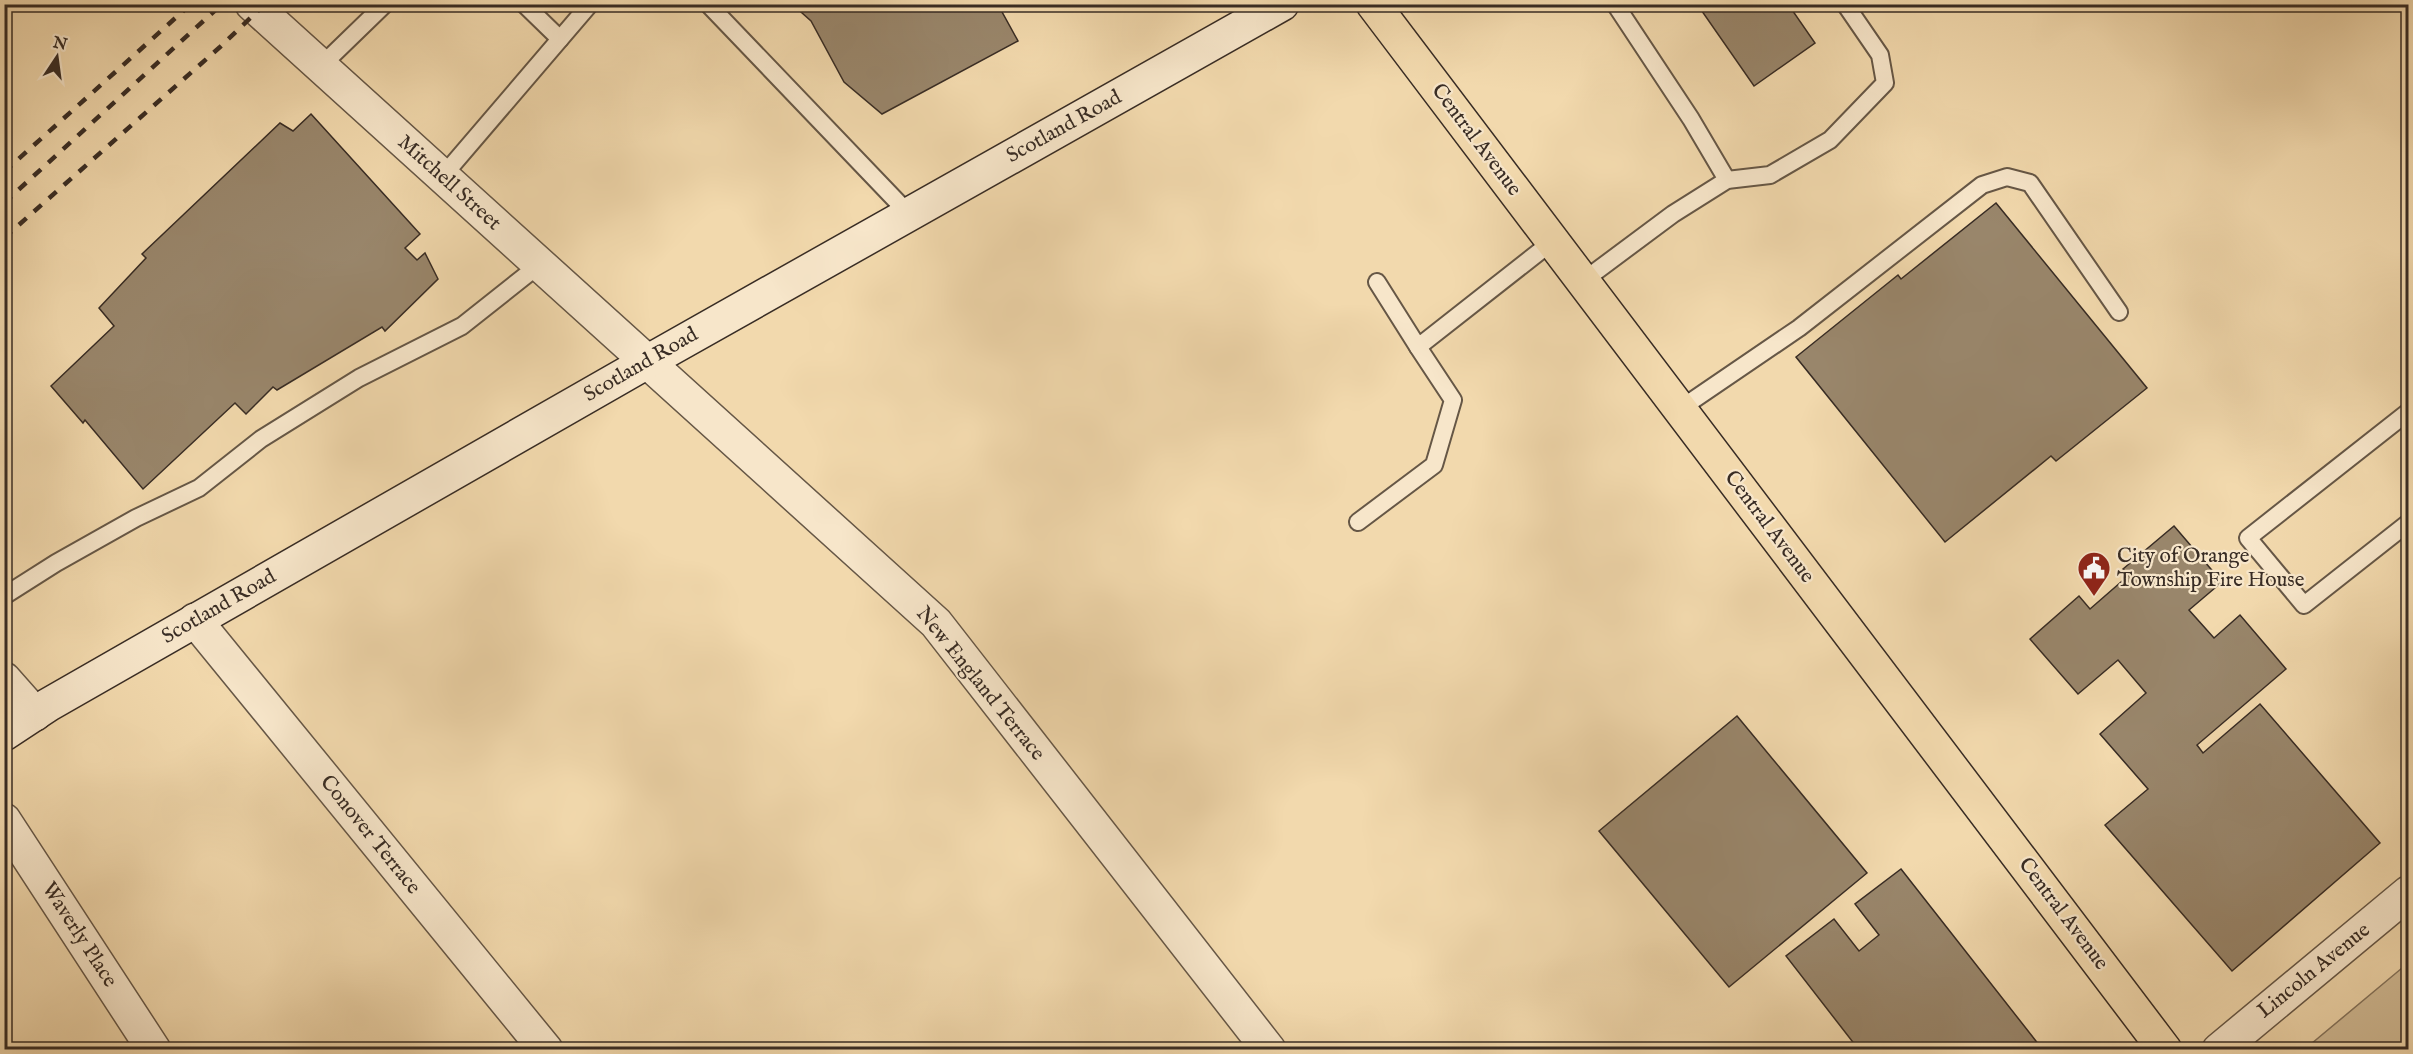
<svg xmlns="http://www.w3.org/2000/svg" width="2413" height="1054" font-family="'IM FELL English',serif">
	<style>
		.green { fill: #d2bc96; stroke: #85745d; stroke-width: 1.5 }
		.building { fill: #99866b; stroke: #382c24; stroke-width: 1.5 }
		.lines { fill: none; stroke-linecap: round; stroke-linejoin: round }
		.service-casing { stroke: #665746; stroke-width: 20 }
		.minor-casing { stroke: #665746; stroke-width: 36 }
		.secondary-casing { stroke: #382c24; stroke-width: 36 }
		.primary-casing { stroke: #382c24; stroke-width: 36 }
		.service { stroke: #f7e6ca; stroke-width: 16 }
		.minor { stroke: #f7e6ca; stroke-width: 33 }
		.secondary { stroke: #f7e6ca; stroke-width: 33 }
		.primary { stroke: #f2d9ad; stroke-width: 33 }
		.rail { stroke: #382c24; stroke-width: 4.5; stroke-dasharray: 10 10; stroke-linecap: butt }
		.labels { text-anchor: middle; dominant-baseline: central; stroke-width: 4.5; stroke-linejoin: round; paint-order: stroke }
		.street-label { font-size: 21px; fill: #382c24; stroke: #f7e6ca }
		.poi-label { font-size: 21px; fill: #382c24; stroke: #f7e6ca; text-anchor: start }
	</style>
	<rect width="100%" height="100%" fill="#f2d9ad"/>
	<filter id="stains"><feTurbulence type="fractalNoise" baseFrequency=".00333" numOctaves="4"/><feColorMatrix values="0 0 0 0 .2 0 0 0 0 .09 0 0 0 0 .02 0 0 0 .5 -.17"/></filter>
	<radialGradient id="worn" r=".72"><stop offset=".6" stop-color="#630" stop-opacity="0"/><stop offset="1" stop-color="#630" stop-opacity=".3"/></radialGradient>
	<!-- green -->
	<path class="green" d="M2408,963V1049H2305Z"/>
	<!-- building -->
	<g class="building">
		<path d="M792,4H1006L1001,10L1018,41L882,114L844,82L811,21Z"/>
		<path d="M1697,4H1788L1815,43L1754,86Z"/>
		<path d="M311,114L420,234L405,248L417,260L425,253L438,279L385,331L382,327L277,390L273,387L246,414L235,403L143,489L85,420L83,423L51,386L114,326L99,308L146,258L142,254L280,123L293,131Z"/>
		<path d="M1996,203L2147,388L2056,461L2051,456L1945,542L1796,357L1898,275L1901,279Z"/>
		<path d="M2174,526L2222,582L2189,610L2214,638L2240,615L2286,669L2197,745L2203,753L2260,704L2380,843L2232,971L2105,825L2148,789L2100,734L2146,693L2118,660L2078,694L2030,639L2079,596L2090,609L2129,575L2123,569Z"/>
		<path d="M1737,716L1867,873L1729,987L1599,831Z"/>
		<path d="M1901,869L2043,1050H1859L1786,956L1834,919L1859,951L1879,935L1855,904Z"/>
	</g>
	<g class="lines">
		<defs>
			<g id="service">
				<path d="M524,4L560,39"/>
				<path d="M708,4L909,214"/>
				<path d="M1615,4L1691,119L1727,180"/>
				<path d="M320,67L385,4"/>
				<path d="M442,177L590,4"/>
				<path d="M1583,281L1673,214L1727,180L1770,175L1830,140L1885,83L1880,55L1845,4"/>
				<path d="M1377,282L1418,347L1553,241"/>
				<path d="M1680,409L1799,328L1982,185L2007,177L2030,183L2119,312"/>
				<path d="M2408,412L2248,538L2304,605L2408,523"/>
				<path d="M1358,522L1434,465L1453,400L1418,347"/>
				<path d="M4,596L56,563L136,518L199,488L261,439L359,378L462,326L539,265"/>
			</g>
			<g id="minor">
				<path d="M252,4L936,623L1269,1050"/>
				<path d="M195,620L546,1050"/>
				<path d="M4,679L35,714"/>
				<path d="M4,820L154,1050"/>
				<path d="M2219,1050L2408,893"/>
			</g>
			<path id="secondary" d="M4,734L48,705L647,362L1282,4"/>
			<path id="primary" d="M1373,4L2165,1050"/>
		</defs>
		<!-- service casing -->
		<use href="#service" class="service-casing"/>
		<!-- minor casing -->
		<use href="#minor" class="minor-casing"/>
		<!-- secondary casing -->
		<use href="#secondary" class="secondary-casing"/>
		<!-- primary casing -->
		<use href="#primary" class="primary-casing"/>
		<!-- service -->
		<use href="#service" class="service"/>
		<!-- minor -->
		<use href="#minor" class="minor"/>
		<!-- secondary -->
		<use href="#secondary" class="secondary"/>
		<!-- primary -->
		<use href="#primary" class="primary"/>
		<!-- rail -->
		<g class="rail">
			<path d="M4,172L191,4"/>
			<path d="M4,203L222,4"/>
			<path d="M4,238L220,47L265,4"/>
		</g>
	</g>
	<!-- icons -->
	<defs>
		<symbol id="civic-pin" viewBox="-11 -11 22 30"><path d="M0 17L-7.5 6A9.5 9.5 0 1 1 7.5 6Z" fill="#8f2418" stroke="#f7e6ca"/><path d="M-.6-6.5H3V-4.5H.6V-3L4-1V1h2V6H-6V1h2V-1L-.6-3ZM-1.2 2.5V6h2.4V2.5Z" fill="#fff"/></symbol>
	</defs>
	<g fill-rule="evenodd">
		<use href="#civic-pin" x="2075" y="549" width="38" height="52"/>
	</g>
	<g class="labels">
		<!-- street labels -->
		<g class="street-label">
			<text transform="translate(1064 127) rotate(-29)">Scotland Road</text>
			<text transform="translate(1476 140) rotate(53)">Central Avenue</text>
			<text transform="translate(449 183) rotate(42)">Mitchell Street</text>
			<text transform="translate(641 365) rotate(-30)">Scotland Road</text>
			<text transform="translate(1769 527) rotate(53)">Central Avenue</text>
			<text transform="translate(219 607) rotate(-30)">Scotland Road</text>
			<text transform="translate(980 684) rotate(51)">New England Terrace</text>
			<text transform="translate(370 835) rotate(51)">Conover Terrace</text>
			<text transform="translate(2063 914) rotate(53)">Central Avenue</text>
			<text transform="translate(79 935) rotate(57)">Waverly Place</text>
			<text transform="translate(2314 971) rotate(-39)">Lincoln Avenue</text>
		</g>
		<!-- poi labels -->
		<g class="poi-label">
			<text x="2117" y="556">City of Orange<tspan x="2117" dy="24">Township Fire House</tspan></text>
		</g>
	</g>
	<!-- margin -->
	<rect width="2413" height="1054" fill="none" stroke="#f2d9ad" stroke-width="24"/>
	<rect x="6" y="6" width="2401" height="1042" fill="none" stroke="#382c24" stroke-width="3"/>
	<rect x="12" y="12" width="2389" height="1030" fill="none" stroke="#382c24" stroke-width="1.5"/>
	<!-- north arrow -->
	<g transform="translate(57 57) rotate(13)" stroke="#f7e6ca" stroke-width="4.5" paint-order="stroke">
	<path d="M0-4.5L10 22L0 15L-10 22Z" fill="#382c24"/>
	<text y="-9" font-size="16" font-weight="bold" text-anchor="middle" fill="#382c24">N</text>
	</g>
	<rect width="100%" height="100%" filter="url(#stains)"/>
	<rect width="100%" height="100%" fill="url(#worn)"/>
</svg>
